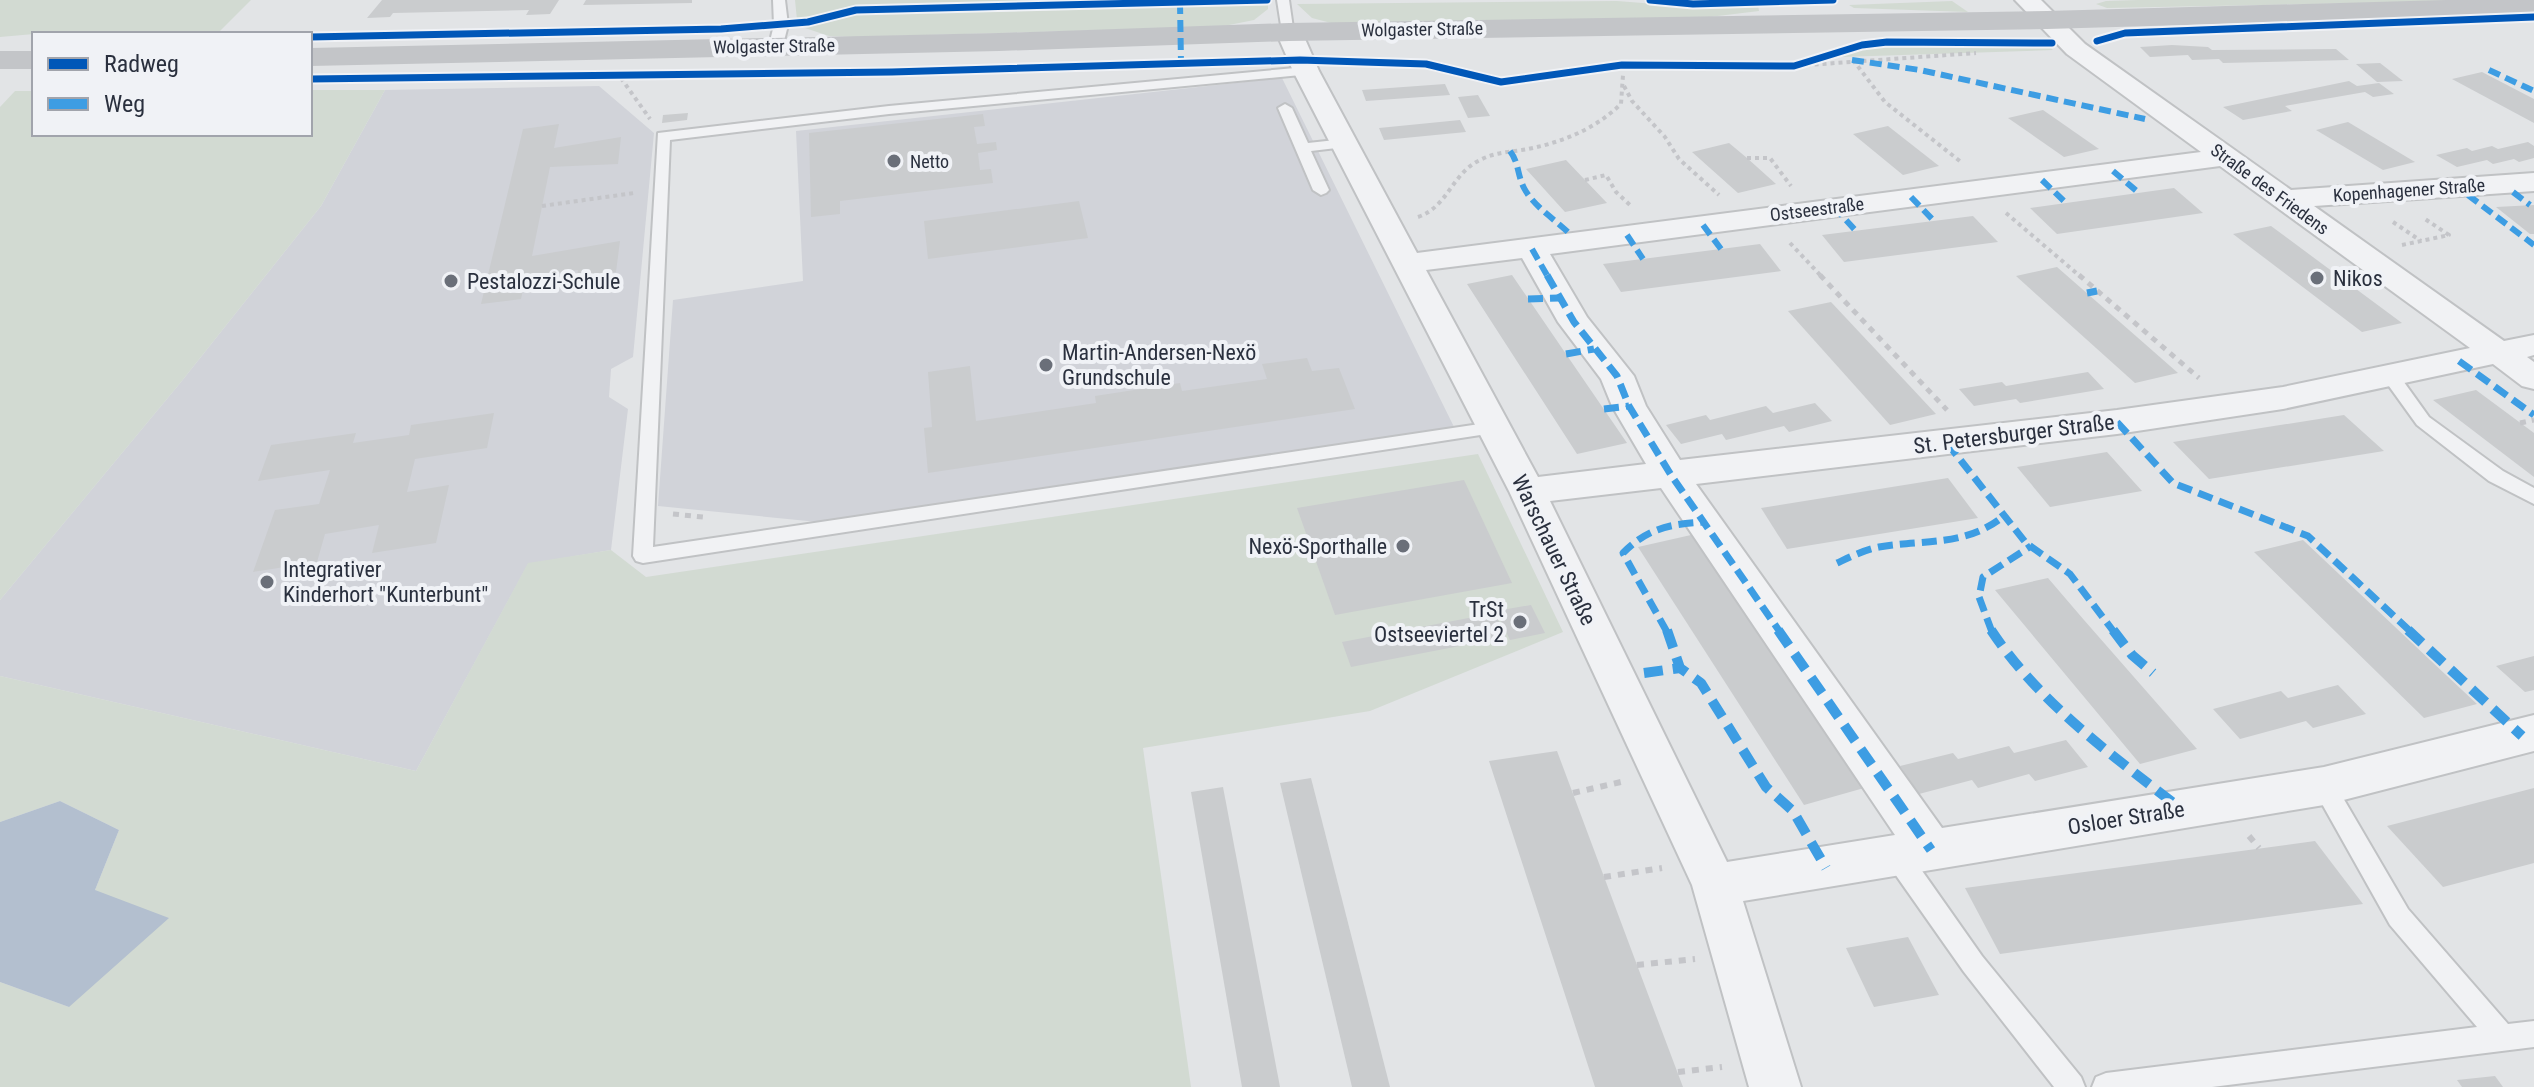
<svg xmlns="http://www.w3.org/2000/svg" width="2534" height="1087" font-family="'Roboto Condensed',sans-serif">
	<style>
		.built { fill: #d1d3d9 }
		.green { fill: #d2dad2 }
		.water { fill: #b3bfcf }
		.building { fill: #caccce }
		.lines { fill: none; stroke-linecap: round; stroke-linejoin: round }
		.service-casing { stroke: #c0c2c4; stroke-width: 4 }
		.minor-casing { stroke: #c0c2c4; stroke-width: 4 }
		.path-far2 { stroke: #c4c5c9; stroke-width: 4; stroke-dasharray: 4 4; stroke-linecap: butt }
		.path-far1 { stroke: #c4c5c9; stroke-width: 5; stroke-dasharray: 6 6; stroke-linecap: butt }
		.path { stroke: #c4c5c9; stroke-width: 6; stroke-dasharray: 7 7; stroke-linecap: butt }
		.service { fill: #f1f2f4; fill-rule: evenodd }
		.minor { fill: #f1f2f4; fill-rule: evenodd }
		.secondary { fill: #c3c5c8; fill-rule: evenodd }
		.quiet-far2 { stroke: #3d9de3; stroke-width: 6; stroke-dasharray: 12 6; stroke-linecap: butt }
		.quiet-far1 { stroke: #3d9de3; stroke-width: 7; stroke-dasharray: 15 7; stroke-linecap: butt }
		.quiet { stroke: #3d9de3; stroke-width: 10; stroke-dasharray: 19 10; stroke-linecap: butt }
		.cycleway-casing { stroke: #f0f2f6; stroke-width: 11 }
		.cycleway { stroke: #0057b8; stroke-width: 7 }
		.poi-dot { fill: #6a6f79; stroke: #f0f2f6; stroke-width: 3 }
		.labels { text-anchor: middle; dominant-baseline: central; stroke-width: 8; stroke-linejoin: round; paint-order: stroke }
		.far-street-label { font-size: 18px; fill: #2a303e; stroke: #f0f2f6 }
		.far-poi-label { font-size: 18px; fill: #2a303e; stroke: #f0f2f6; text-anchor: start }
		.poi-label { font-size: 22px; fill: #2a303e; stroke: #f0f2f6; text-anchor: start }
		.street-label { font-size: 22px; fill: #2a303e; stroke: #f0f2f6 }
	</style>
	<rect width="100%" height="100%" fill="#e2e4e6"/>
	<!-- built -->
	<g class="built">
		<path d="M1282,78L1456,431L828,523L658,506L673,300L803,281L796,131Z"/>
		<path d="M599,86L654,133L633,357L611,369L609,397L628,409L611,550L528,564L416,771L0,676V600L181,382L321,206L385,90Z"/>
	</g>
	<!-- green -->
	<g class="green">
		<path d="M0,0H251L217,34H34L0,37Z"/>
		<path d="M795,0H1098L852,6L797,20Z"/>
		<path d="M2138,0H2512L2107,8L2096,4L2106,1Z"/>
		<path d="M1617,1L1694,7L1758,5L1759,11L1693,19L1335,24L1312,18L1297,4Z"/>
		<path d="M1952,1L1968,12L1854,8L1849,5Z"/>
		<path d="M1268,3V9L1254,20L1219,27L855,37L829,36L799,26L855,12Z"/>
		<path d="M1921,42L2047,44L2053,50L1841,57L1863,46Z"/>
		<path d="M310,90H385L321,206L181,382L0,600V107L15,91H34V134H310Z"/>
		<path d="M1478,454L1563,632L1370,711L1143,748L1191,1087H0V982L69,1007L95,890L119,830L60,801L0,822V676L416,771L528,563L611,550L646,577Z"/>
	</g>
	<!-- water -->
	<path class="water" d="M60,801L119,830L95,890L169,918L69,1007L0,982V822Z"/>
	<!-- building -->
	<g class="building">
		<path d="M382,0H559L550,14L526,15L529,10L393,13L390,17L367,18Z"/>
		<path d="M586,0H692V3L583,5Z"/>
		<path d="M2172,45L2208,47L2212,50L2336,49L2349,60L2223,63L2219,59L2192,60L2188,55L2150,57L2140,47Z"/>
		<path d="M2380,63L2403,81L2377,82L2356,64Z"/>
		<path d="M2482,72L2534,99V123L2452,79Z"/>
		<path d="M2349,81L2357,86L2379,83L2394,94L2373,97L2365,92L2285,106L2292,111L2243,120L2223,107Z"/>
		<path d="M1445,84L1450,95L1366,101L1362,90Z"/>
		<path d="M1478,95L1490,116L1468,118L1458,97Z"/>
		<path d="M2043,110L2099,149L2064,157L2008,118Z"/>
		<path d="M688,113L687,120L662,123L663,115Z"/>
		<path d="M983,114L985,126L974,127L977,144L996,142L997,150L978,153L980,170L991,169L993,183L840,201V214L811,217L809,133Z"/>
		<path d="M1460,120L1466,132L1384,140L1379,128Z"/>
		<path d="M2348,122L2415,162L2383,170L2316,130Z"/>
		<path d="M559,124L554,148L621,137L618,164L550,167L532,256L620,241L616,272L577,277L578,270L526,277L521,299L481,304L523,129Z"/>
		<path d="M1888,126L1939,166L1903,175L1853,134Z"/>
		<path d="M2528,142L2534,146V158L2519,162L2514,159L2493,164L2487,160L2457,167L2436,155L2467,148L2472,151L2492,146L2498,149Z"/>
		<path d="M1729,143L1747,158L1776,184L1738,193L1692,152Z"/>
		<path d="M1566,160L1585,180L1607,203L1565,212L1526,169Z"/>
		<path d="M2174,188L2203,213L2057,234L2030,208Z"/>
		<path d="M1079,201L1088,238L928,259L924,221Z"/>
		<path d="M2534,205V234H2530L2496,207Z"/>
		<path d="M1973,216L1998,242L1844,262L1822,235Z"/>
		<path d="M2271,226L2402,323L2362,332L2233,234Z"/>
		<path d="M1760,244L1781,271L1621,292L1603,264Z"/>
		<path d="M2057,267L2145,344L2178,373L2135,383L2016,276Z"/>
		<path d="M1512,275L1566,354L1627,443L1577,454L1467,284Z"/>
		<path d="M1831,302L1907,383L1936,414L1890,425L1788,311Z"/>
		<path d="M1307,358L1312,371L1339,368L1355,409L928,473L924,428L932,427L928,372L970,366L976,421L1096,403L1095,396L1180,383L1182,391L1267,379L1262,364Z"/>
		<path d="M2088,372L2104,389L2020,403L2016,399L1974,406L1959,389L2002,382L2006,386Z"/>
		<path d="M2476,390L2534,433V477L2433,400Z"/>
		<path d="M1815,403L1832,421L1789,432L1784,426L1726,440L1722,434L1681,444L1666,425L1706,415L1710,420L1766,406L1773,413Z"/>
		<path d="M494,413L487,448L415,459L407,492L449,485L436,543L372,553L379,525L325,534L317,562L253,572L275,510L319,504L330,470L258,481L271,445L356,433L353,443L409,435L411,425Z"/>
		<path d="M2344,415L2384,451L2209,479L2173,442Z"/>
		<path d="M2107,452L2142,491L2050,507L2017,467Z"/>
		<path d="M1948,478L1978,518L1787,549L1761,508Z"/>
		<path d="M1464,480L1512,583L1335,615L1297,508Z"/>
		<path d="M1691,535L1864,788L1804,805L1638,547Z"/>
		<path d="M2303,540L2430,660L2477,704L2424,718L2254,552Z"/>
		<path d="M2048,578L2084,620L2197,749L2140,764L1995,590Z"/>
		<path d="M1531,605L1545,633L1510,640L1496,611Z"/>
		<path d="M1495,613L1506,637L1351,667L1342,642Z"/>
		<path d="M2534,656V690L2525,692L2496,666Z"/>
		<path d="M2338,685L2366,714L2313,728L2306,721L2240,739L2213,709L2281,691L2288,698Z"/>
		<path d="M2066,740L2088,767L2035,781L2029,774L1978,788L1972,780L1919,794L1900,766L1953,753L1958,759L2009,746L2014,753Z"/>
		<path d="M1557,751L1637,965L1683,1087H1595L1489,761Z"/>
		<path d="M1311,778L1390,1087H1352L1280,783Z"/>
		<path d="M1223,787L1280,1087H1242L1191,792Z"/>
		<path d="M2534,788V863L2443,887L2387,826Z"/>
		<path d="M2315,841L2363,904L2000,954L1965,888Z"/>
		<path d="M1908,937L1939,995L1874,1007L1846,948Z"/>
		<path d="M2495,1076L2503,1087H2462L2457,1080Z"/>
	</g>
	<g class="lines">
		<defs>
			<g id="service">
				<path d="M773,0H785L788,25L783,45L776,49L769,45L774,25Z"/>
				<path d="M1277,0H1289L1294,35L1282,32Z"/>
				<path d="M1306,67L1313,71L1311,74L889,114L670,140L653,547L1493,422L1500,424L1502,428L1500,432L643,563L636,561L633,556L658,133L889,106Z"/>
				<path d="M1285,104L1292,108L1308,143L1345,139L1352,143L1345,147L1311,151L1329,190L1326,193L1321,195L1313,190L1278,108Z"/>
				<path d="M2390,369L2396,371L2429,417L2503,471L2534,488V504L2489,481L2417,425L2381,375Z"/>
				<path d="M2324,776L2332,779L2408,909L2508,1024L2534,1021V1047L2212,1087H2092L2096,1077L2106,1073L2477,1027L2390,925L2312,786L2316,779Z"/>
				<path d="M1897,845L1906,848L1982,956L2081,1077L2085,1087H2054L1964,972L1888,864L1885,856L1888,848Z"/>
			</g>
			<path id="minor" d="M2015,0H2041L2085,44L2291,190L2534,173V191L2314,206L2504,341L2534,335V355L2527,357L2534,362V389L2522,386L2493,364L2283,409L2117,434L1696,484L1942,828L2324,767L2534,715V751L2324,805L1743,901L1801,1087H1749L1692,885L1509,491L1293,71L1276,32L1280,27H1298L1302,32L1319,71L1417,253L2201,152L2067,54ZM2220,166L2470,348L2283,387L2117,410L1680,460L1646,406L1634,376L1587,317L1550,254ZM1522,258L1558,322L1601,379L1612,406L1646,464L1538,477L1426,270ZM1661,488L1895,835L1727,862L1550,501Z"/>
		</defs>
		<!-- service casing -->
		<use href="#service" class="service-casing"/>
		<!-- minor casing -->
		<use href="#minor" class="minor-casing"/>
		<!-- path-far2 -->
		<g class="path-far2">
			<path d="M837,14L856,10L1258,0"/>
			<path d="M1853,60L1885,102L1961,162"/>
			<path d="M1402,62L1426,64L1501,82L1622,65L1794,66L1976,53"/>
			<path d="M621,78L650,119"/>
			<path d="M1624,86L1632,101L1665,137L1679,159L1719,195"/>
			<path d="M1747,158H1770L1791,186"/>
			<path d="M1585,180L1606,175L1616,192L1630,205"/>
			<path d="M542,206L634,193"/>
			<path d="M2006,213L2081,277"/>
			<path d="M1418,217C1448,207 1452,173 1480,160C1495,152 1512,152 1528,149C1563,142 1595,129 1621,104L1623,75"/>
			<path d="M2393,222L2421,241"/>
			<path d="M1790,243L1822,277"/>
			<path d="M2402,245L2449,235L2425,219"/>
		</g>
		<!-- path-far1 -->
		<g class="path-far1">
			<path d="M1820,275L1947,410"/>
			<path d="M2079,275L2199,378"/>
			<path d="M2520,423L2534,420"/>
			<path d="M673,514L703,517"/>
		</g>
		<!-- path -->
		<g class="path">
			<path d="M1573,793L1625,781"/>
			<path d="M2249,836L2259,848"/>
			<path d="M1604,877L1662,868"/>
			<path d="M1637,965L1695,959"/>
			<path d="M1678,1072L1722,1067"/>
		</g>
		<!-- service -->
		<use href="#service" class="service"/>
		<!-- minor -->
		<use href="#minor" class="minor"/>
		<!-- secondary -->
		<g class="secondary">
			<path d="M2446,0H2534V15L2047,29L1289,41L999,51L310,66V48L999,33L1289,23L2047,11Z"/>
			<rect x="0" y="51" width="34" height="18"/>
		</g>
		<!-- quiet-far2 -->
		<g class="quiet-far2">
			<path d="M1180,2L1181,63"/>
			<path d="M1852,60L1920,70L2145,119"/>
			<path d="M2489,70L2534,91"/>
			<path d="M1510,151C1519,163 1517,174 1524,188C1534,207 1556,220 1571,235"/>
			<path d="M2113,171L2139,193"/>
			<path d="M2042,180L2066,203"/>
			<path d="M2513,192L2530,205"/>
			<path d="M2468,195L2534,245"/>
			<path d="M1911,197L1934,221"/>
			<path d="M1834,207L1856,231"/>
			<path d="M1703,225L1721,249"/>
			<path d="M1627,235L1643,259"/>
			<path d="M1532,249L1548,277"/>
		</g>
		<!-- quiet-far1 -->
		<g class="quiet-far1">
			<path d="M1547,275L1574,322L1617,376L1629,406L1671,475L1780,632"/>
			<path d="M2087,293L2097,291"/>
			<path d="M1528,299L1559,298"/>
			<path d="M1566,354L1594,349"/>
			<path d="M2459,361L2534,415"/>
			<path d="M1604,409L1629,406"/>
			<path d="M2117,422L2173,483L2308,536L2411,632"/>
			<path d="M1947,443L2026,543L2070,574L2114,632"/>
			<path d="M1837,563C1850,557 1864,550 1879,547C1925,539 1967,547 2005,515"/>
			<path d="M1667,632L1623,553C1648,528 1670,524 1704,522"/>
			<path d="M1992,632L1979,597L1983,577L2031,546"/>
		</g>
		<!-- quiet -->
		<g class="quiet">
			<path d="M1667,630L1680,668L1701,683L1766,787L1793,811L1826,868"/>
			<path d="M1778,630L1931,850"/>
			<path d="M1991,630C2040,704 2112,755 2181,809"/>
			<path d="M2113,630L2132,655L2153,673"/>
			<path d="M2408,630L2522,736"/>
			<path d="M1644,673L1680,668"/>
		</g>
		<defs>
			<g id="cycleway">
				<path d="M1650,0L1693,4L1833,0"/>
				<path d="M310,37L721,29L808,22L856,10L1267,0"/>
				<path d="M2097,41L2125,33L2534,17"/>
				<path d="M310,79L892,72L1300,60L1426,64L1501,82L1622,65L1794,66L1862,45L1887,42L2052,43"/>
			</g>
		</defs>
		<!-- cycleway casing -->
		<use href="#cycleway" class="cycleway-casing"/>
		<!-- cycleway -->
		<use href="#cycleway" class="cycleway"/>
	</g>
	<!-- markers -->
	<g class="poi-dot">
		<circle cx="894" cy="161" r="8"/>
		<circle cx="2317" cy="278" r="8"/>
		<circle cx="451" cy="281" r="8"/>
		<circle cx="1046" cy="365" r="8"/>
		<circle cx="1403" cy="546" r="8"/>
		<circle cx="267" cy="582" r="8"/>
		<circle cx="1520" cy="622" r="8"/>
	</g>
	<g class="labels">
		<!-- far-street labels -->
		<g class="far-street-label">
			<text transform="translate(1422 29) rotate(-1)">Wolgaster Straße</text>
			<text transform="translate(774 46) rotate(-1)">Wolgaster Straße</text>
			<text transform="translate(2270 189) rotate(36)">Straße des Friedens</text>
			<text transform="translate(2409 190) rotate(-4)">Kopenhagener Straße</text>
			<text transform="translate(1817 209) rotate(-7)">Ostseestraße</text>
		</g>
		<!-- far-poi labels -->
		<g class="far-poi-label">
			<text x="910" y="161">Netto</text>
		</g>
		<!-- poi labels -->
		<g class="poi-label">
			<text x="2333" y="278">Nikos</text>
			<text x="467" y="281">Pestalozzi-Schule</text>
			<text x="1062" y="352">Martin-Andersen-Nexö<tspan x="1062" dy="25">Grundschule</tspan></text>
			<text x="1387" y="546" text-anchor="end">Nexö-Sporthalle</text>
			<text x="283" y="569">Integrativer<tspan x="283" dy="25">Kinderhort "Kunterbunt"</tspan></text>
			<text x="1504" y="609" text-anchor="end">TrSt<tspan x="1504" dy="25">Ostseeviertel 2</tspan></text>
		</g>
		<!-- street labels -->
		<g class="street-label">
			<text transform="translate(2014 434) rotate(-7)">St. Petersburger Straße</text>
			<text transform="translate(1554 550) rotate(64)">Warschauer Straße</text>
			<text transform="translate(2126 818) rotate(-9)">Osloer Straße</text>
		</g>
	</g>
	<!-- legend -->
	<rect x="32" y="32" width="280" height="104" fill="#f0f2f6" stroke="#a1a4ac" stroke-width="2"/>
	<rect x="48" y="58" width="40" height="12" fill="#0057b8" stroke="#a1a4ac" stroke-width="2"/>
	<text x="104" y="72" font-size="24" fill="#2a303e">Radweg</text>
	<rect x="48" y="98" width="40" height="12" fill="#3d9de3" stroke="#a1a4ac" stroke-width="2"/>
	<text x="104" y="112" font-size="24" fill="#2a303e">Weg</text>
</svg>
